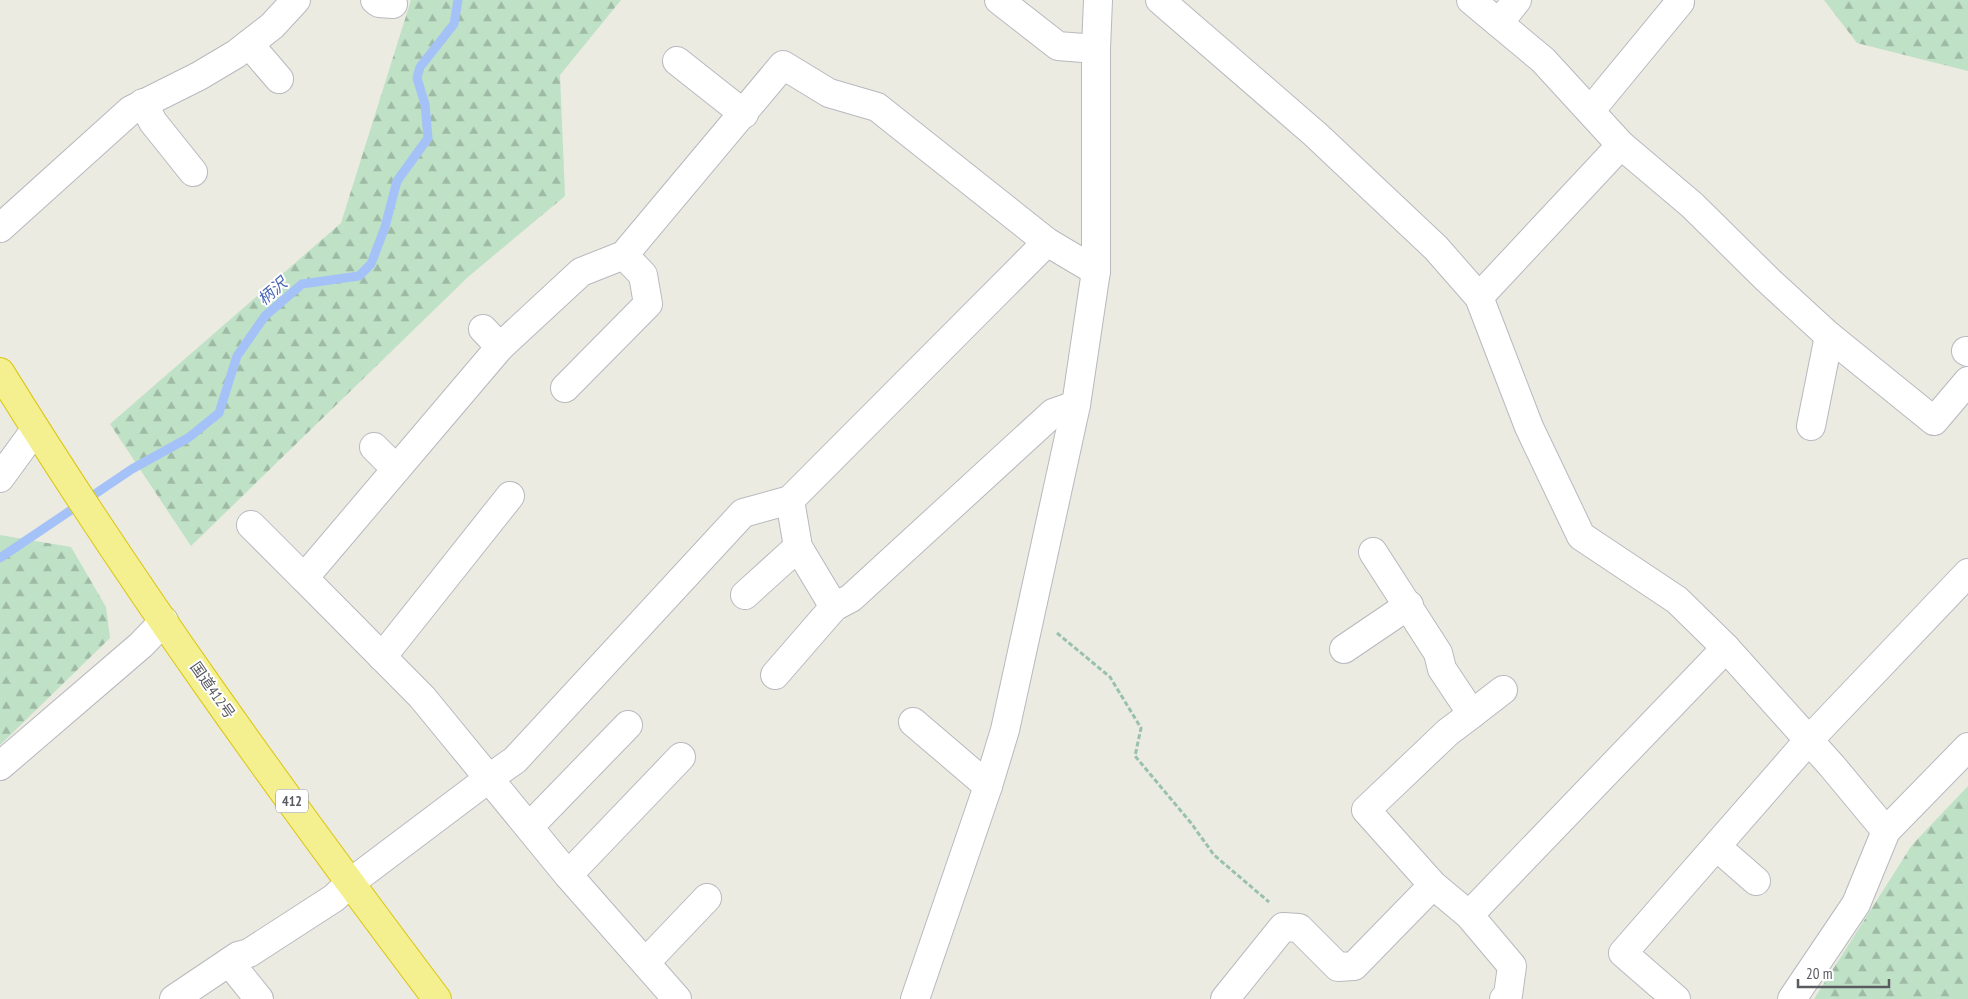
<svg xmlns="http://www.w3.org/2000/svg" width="1968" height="999" font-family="'PT Sans Narrow','Noto Sans JP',sans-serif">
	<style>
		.forest { fill: url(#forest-firs) }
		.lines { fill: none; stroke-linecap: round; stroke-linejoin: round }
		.stream { stroke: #a4c2f8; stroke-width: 9 }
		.minor-casing { stroke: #b8b9bf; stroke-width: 30 }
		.highway-casing { stroke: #dbc611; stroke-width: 30 }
		.path { stroke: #99c1ad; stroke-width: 3; stroke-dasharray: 5 2.5; stroke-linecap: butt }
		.minor { stroke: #fff; stroke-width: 28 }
		.highway { stroke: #f4f08f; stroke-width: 28 }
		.labels { text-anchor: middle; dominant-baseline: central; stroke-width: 4; stroke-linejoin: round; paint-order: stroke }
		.shield { fill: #fff; stroke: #8b8c90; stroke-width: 1 }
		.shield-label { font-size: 14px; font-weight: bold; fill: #595b61 }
		.street-label { font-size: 15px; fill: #595b61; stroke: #fff }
		.water-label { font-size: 16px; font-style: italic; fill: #4a68b8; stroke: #fff }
	</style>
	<defs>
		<pattern id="forest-firs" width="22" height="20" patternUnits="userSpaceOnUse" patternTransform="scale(1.25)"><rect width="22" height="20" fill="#bfe1c6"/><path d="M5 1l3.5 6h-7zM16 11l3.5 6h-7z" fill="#9eb9a4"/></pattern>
	</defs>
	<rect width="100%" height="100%" fill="#ebebe1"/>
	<!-- forest -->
	<g class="forest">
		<path d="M411,0H621L560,75L565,196L468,277L191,546L110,424L341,223Z"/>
		<path d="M1824,0H1968V71L1857,43Z"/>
		<path d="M0,535L71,547L106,607L110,638L0,745Z"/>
		<path d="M1968,786V999H1814L1912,845Z"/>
	</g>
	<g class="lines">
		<!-- stream -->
		<path class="stream" d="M0,558L132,469L188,438L219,413L237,356L265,316L302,284L359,276L371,264L385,227L397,181L428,138L425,104L417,78L420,67L454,24L458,0"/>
		<defs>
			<g id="minor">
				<path d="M375,0L379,3L393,4"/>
				<path d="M999,0L1058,46L1096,49"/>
				<path d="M1160,0L1315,134L1436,248L1479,297L1529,427L1581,536L1677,600L1726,648L1832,766L1886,831L1856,904L1792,999"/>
				<path d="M1471,0L1543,60L1621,145L1692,205L1768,280L1829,336L1934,421L1968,381"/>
				<path d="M1499,23L1517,0"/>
				<path d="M249,44L279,79"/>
				<path d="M677,61L744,114"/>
				<path d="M143,103L153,122L193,172"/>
				<path d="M1591,110L1680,2"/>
				<path d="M0,228L131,110L199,76L236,54L272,26L296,0"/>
				<path d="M1479,297L1621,145"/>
				<path d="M483,329L500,347"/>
				<path d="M1966,351L1968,352"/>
				<path d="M565,388L648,304L643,275L624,255"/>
				<path d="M1811,426L1829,336"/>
				<path d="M374,447L396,469"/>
				<path d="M0,478L35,430"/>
				<path d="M790,500L798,547L834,607"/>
				<path d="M251,525L304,578"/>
				<path d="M1373,552L1438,653L1442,669L1472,714L1448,732L1366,810L1433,885L1469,915L1512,966L1508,995L1504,999"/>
				<path d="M745,595L798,547"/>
				<path d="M1344,649L1409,605"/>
				<path d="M382,657L510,496"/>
				<path d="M775,675L834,607L851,598L1053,413L1076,405"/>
				<path d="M1472,714L1503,690"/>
				<path d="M913,722L988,786"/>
				<path d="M0,766L141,645L164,621"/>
				<path d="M529,827L628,725"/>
				<path d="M1886,831L1968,747"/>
				<path d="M1717,847L1756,881"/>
				<path d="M568,875L681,757"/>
				<path d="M1469,915L1726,648"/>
				<path d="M229,962L259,999"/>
				<path d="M646,962L707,898"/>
				<path d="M174,999L238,956L249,953L334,898L350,883L488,779L515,760L743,513L790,500L1047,242"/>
				<path d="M677,999L568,875L422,697L304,578L500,347L581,272L624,255L783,65L829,93L877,107L1047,242L1096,271"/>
				<path d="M915,999L988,786L1005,730L1076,405L1096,271V49L1098,0"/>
				<path d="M1225,999L1283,927L1299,928L1338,967L1354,966L1433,885"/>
				<path d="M1676,999L1623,953L1808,741L1968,573"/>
			</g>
			<path id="highway" d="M0,372C134,589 284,796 437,999"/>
		</defs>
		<!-- minor casing -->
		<use href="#minor" class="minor-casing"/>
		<!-- highway casing -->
		<use href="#highway" class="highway-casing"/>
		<!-- path -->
		<path class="path" d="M1057,633L1110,677L1141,728L1135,756L1191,823L1214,855L1269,902"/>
		<!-- minor -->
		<use href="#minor" class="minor"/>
		<!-- highway -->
		<use href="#highway" class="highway"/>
	</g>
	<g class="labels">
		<!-- shield labels -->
		<rect class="shield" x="276" y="789.5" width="32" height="23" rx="4"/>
		<g class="shield-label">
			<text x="292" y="801">412</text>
		</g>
		<!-- street labels -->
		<g class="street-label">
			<text transform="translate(213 690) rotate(55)">国道412号</text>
		</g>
		<!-- water labels -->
		<g class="water-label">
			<text transform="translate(272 291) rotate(-41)">柄沢</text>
		</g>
	</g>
	<!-- scale -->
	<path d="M1798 979v8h91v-8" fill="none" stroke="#595b61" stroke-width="2.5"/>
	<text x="1806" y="979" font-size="15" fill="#595b61" stroke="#ffffff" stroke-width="4" paint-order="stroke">20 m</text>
</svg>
